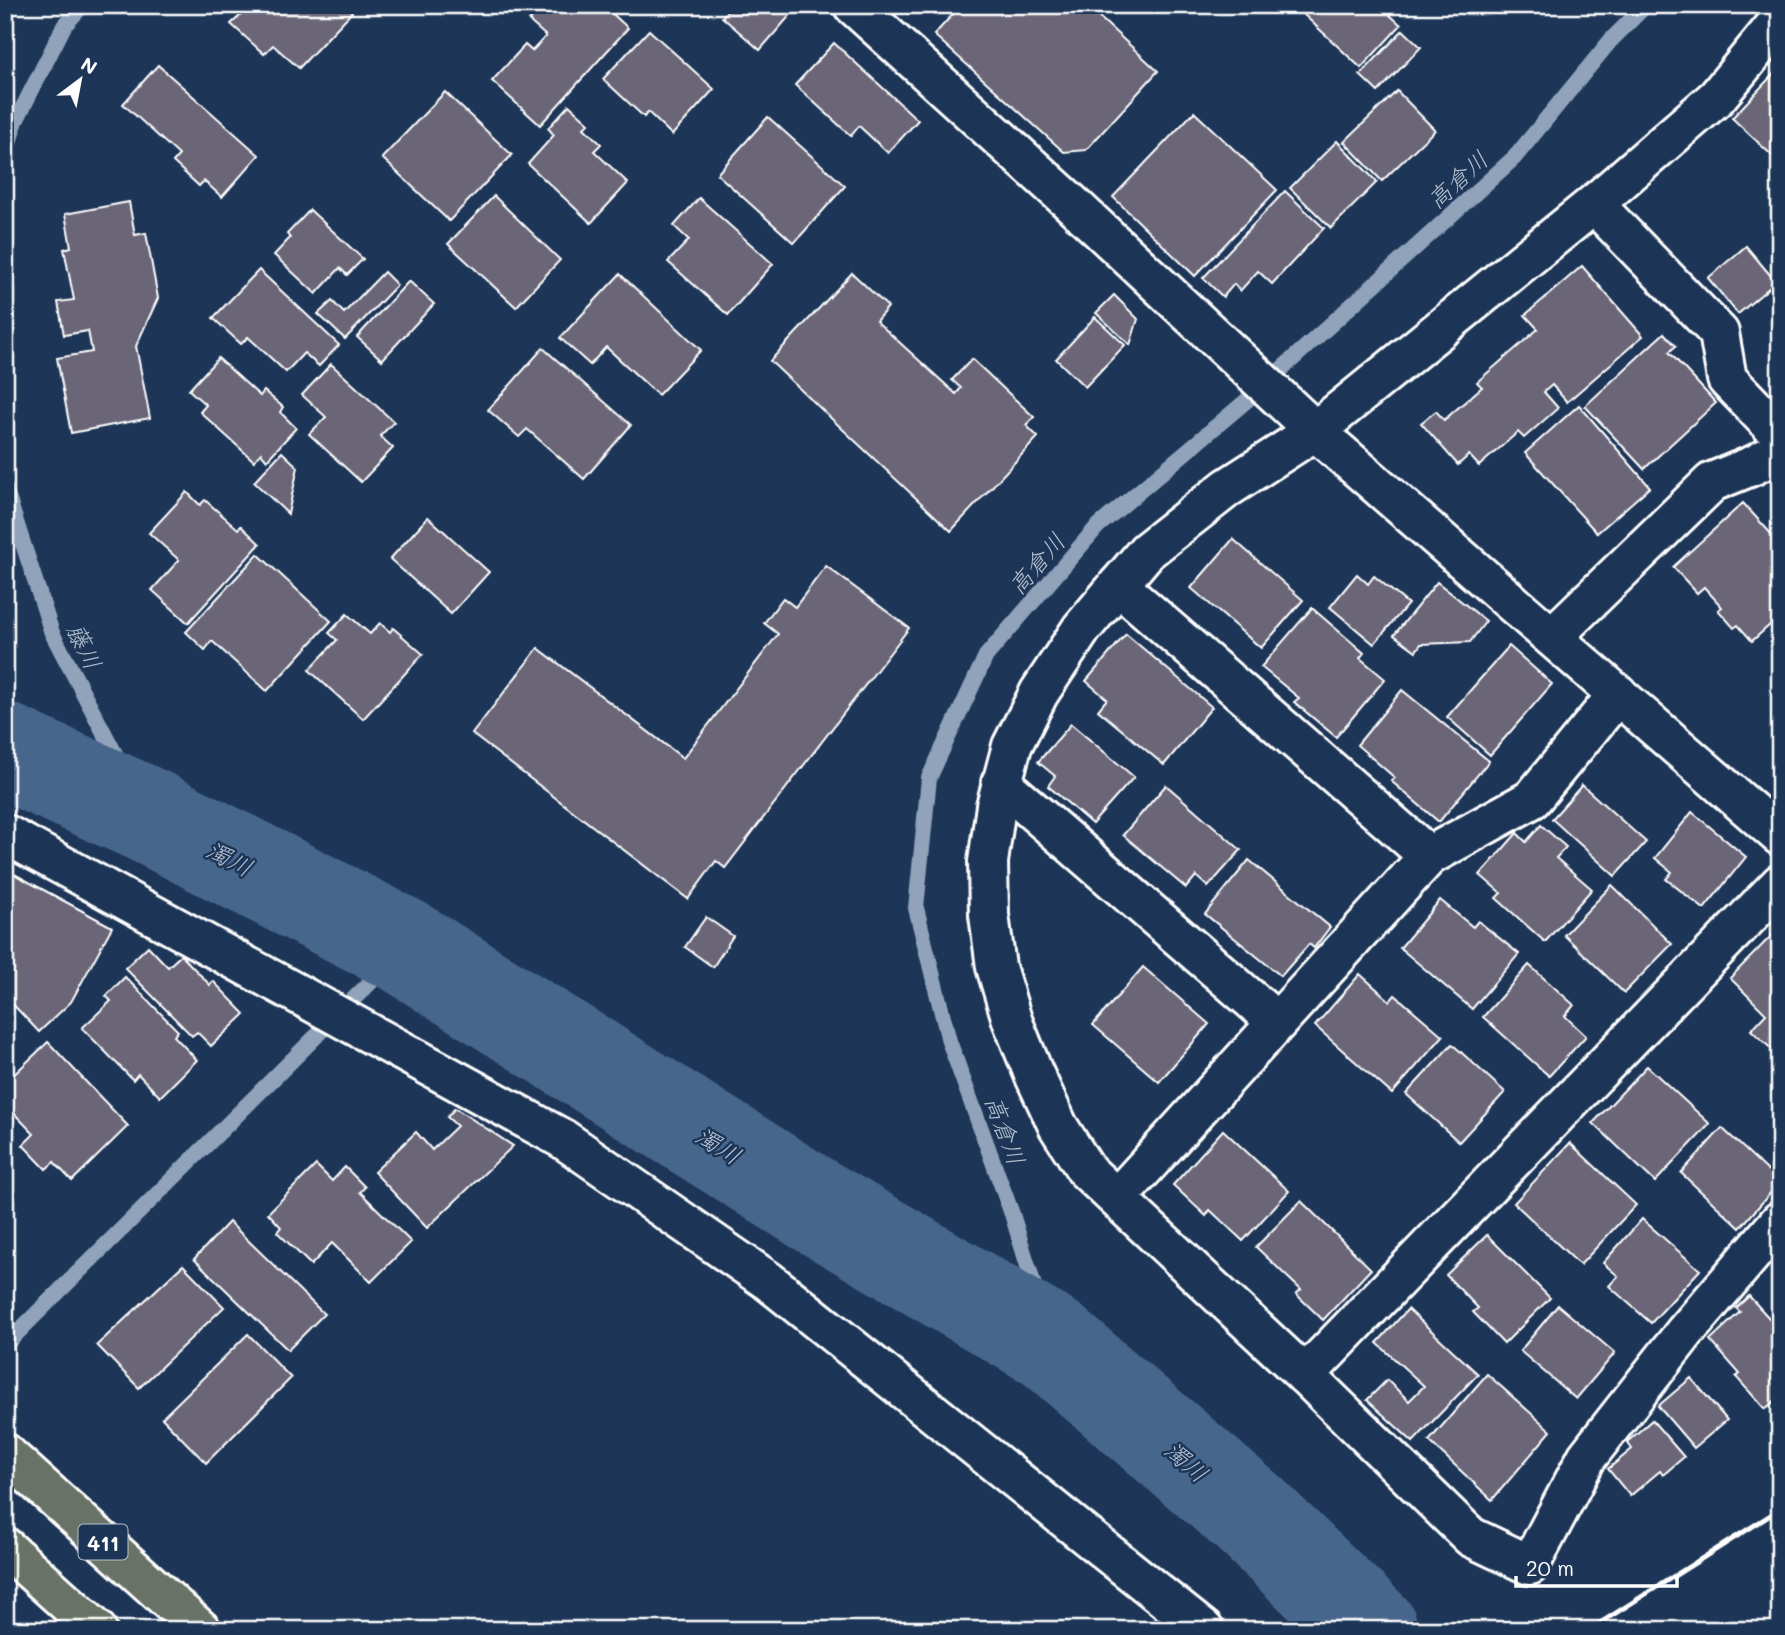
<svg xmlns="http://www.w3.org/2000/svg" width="1785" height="1635" font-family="Mali,'Klee One',sans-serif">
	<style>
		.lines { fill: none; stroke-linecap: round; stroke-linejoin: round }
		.stream { stroke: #90a3ba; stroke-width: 16 }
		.river { stroke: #46668c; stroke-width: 96 }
		.building { fill: #6b6678; stroke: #fff; stroke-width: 2 }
		.minor-casing { stroke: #fff; stroke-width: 44 }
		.trunk-casing { stroke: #fff; stroke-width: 44 }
		.minor { stroke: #1d3557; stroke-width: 38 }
		.trunk { stroke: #697266; stroke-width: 38 }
		.rail { stroke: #fff; stroke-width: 5 }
		.labels { text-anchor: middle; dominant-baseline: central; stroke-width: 5; stroke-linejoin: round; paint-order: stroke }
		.shield { fill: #1d3557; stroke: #bbc2cd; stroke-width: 2 }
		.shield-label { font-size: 21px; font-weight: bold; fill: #fff }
		.water-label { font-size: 24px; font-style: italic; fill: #b5c2d1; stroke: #1d3557 }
	</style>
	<rect width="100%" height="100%" fill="#1d3557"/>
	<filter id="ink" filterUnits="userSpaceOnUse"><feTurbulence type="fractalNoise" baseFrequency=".0143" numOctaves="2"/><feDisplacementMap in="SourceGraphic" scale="14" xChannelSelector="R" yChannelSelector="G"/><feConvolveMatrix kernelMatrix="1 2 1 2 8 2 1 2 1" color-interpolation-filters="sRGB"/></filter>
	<g filter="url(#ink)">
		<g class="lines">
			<!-- stream -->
			<g class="stream">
				<path d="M5,157L14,125L64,26L83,5"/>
				<path d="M5,488L52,633L147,815"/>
				<path d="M1052,1344L1012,1214L949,1041L916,908L929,778L986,656L1097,527L1252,396L1515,157L1611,40L1646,5"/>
				<path d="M5,1345L406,947"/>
			</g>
			<!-- river -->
			<path class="river" d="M5,751L147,815L406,947L811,1203L1052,1344L1250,1514L1370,1630"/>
		</g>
		<!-- building -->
		<g class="building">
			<path d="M230,5H345L352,12L299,68L273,45L264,54L231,24L241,15Z"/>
			<path d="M544,5H603L628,28L540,125L492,81L525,45L532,51L546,36L529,21Z"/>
			<path d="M724,5H799L760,50L722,17L729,9Z"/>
			<path d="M961,5H1086L1158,71L1086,150L1064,152L934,35Z"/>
			<path d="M1309,5H1379L1401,25L1361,68L1302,13Z"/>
			<path d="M649,30L714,89L672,135L648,112L644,117L603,79Z"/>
			<path d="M1403,30L1421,47L1378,92L1360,75Z"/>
			<path d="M834,43L918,120L888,153L859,126L851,136L795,85Z"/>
			<path d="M158,65L259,155L222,197L204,181L199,186L173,162L179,155L123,104Z"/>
			<path d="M1780,67V163L1732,118Z"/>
			<path d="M1397,91L1435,130L1382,181L1344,142Z"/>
			<path d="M445,92L512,155L449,221L382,158Z"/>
			<path d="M569,105L589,123L584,128L601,144L594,151L628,183L591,223L528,164L554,135L548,128Z"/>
			<path d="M1194,112L1277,190L1195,276L1113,197Z"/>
			<path d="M768,117L845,186L794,243L717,174Z"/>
			<path d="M1337,141L1377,182L1331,228L1290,188Z"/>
			<path d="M1285,191L1324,228L1272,284L1258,271L1240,291L1234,284L1223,297L1203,278Z"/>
			<path d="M494,196L560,260L516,307L448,244Z"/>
			<path d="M699,198L773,264L728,315L668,262L689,240L674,226Z"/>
			<path d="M129,202L135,235L146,233L158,298L136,346L150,418L71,433L57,358L92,352L88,331L64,335L58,302L74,300L64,249L71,247L65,214Z"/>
			<path d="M310,210L363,259L347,275L340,268L316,294L274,255L290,238L287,234Z"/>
			<path d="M1746,246L1776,282L1738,314L1708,278Z"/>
			<path d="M1582,266L1643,336L1567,402L1552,385L1544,392L1558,408L1524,438L1518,432L1479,466L1469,455L1458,465L1421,423L1436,411L1444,420L1482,387L1477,382L1538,329L1525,315Z"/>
			<path d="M259,270L339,345L319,366L304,353L286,372L248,337L241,344L213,318Z"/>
			<path d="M384,272L397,285L345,339L318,314L332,301L344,313Z"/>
			<path d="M852,273L888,307L876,321L956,394L961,388L952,380L972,359L1034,417L1026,425L1038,437L951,531L770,361Z"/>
			<path d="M620,274L701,350L658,395L606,347L590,365L560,338Z"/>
			<path d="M409,281L434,304L382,360L357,337Z"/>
			<path d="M1114,295L1138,319L1130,345L1096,313Z"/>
			<path d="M1095,317L1125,345L1085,387L1056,359Z"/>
			<path d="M1664,333L1676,346L1669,352L1716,403L1644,469L1585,406Z"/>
			<path d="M543,348L631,425L584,479L527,429L519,437L488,410Z"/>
			<path d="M218,358L260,396L264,391L283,407L280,412L296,428L267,460L261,453L254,461L200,412L206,405L189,390Z"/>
			<path d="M331,364L394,422L380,436L393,448L361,482L309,434L326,417L302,395Z"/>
			<path d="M1579,405L1650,487L1597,533L1525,453Z"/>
			<path d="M282,452L298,467L288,514L254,482Z"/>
			<path d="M187,492L200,505L205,500L238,529L241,526L260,544L188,623L152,590L179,560L149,533Z"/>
			<path d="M1743,503L1774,537L1780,531V635L1771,624L1752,641L1738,625L1734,628L1718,610L1722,607L1704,587L1697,593L1673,567Z"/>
			<path d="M428,517L489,572L451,614L390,559Z"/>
			<path d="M1233,539L1303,600L1261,648L1191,588Z"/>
			<path d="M258,554L331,621L267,691L212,641L205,650L186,632Z"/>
			<path d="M826,566L909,628L725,868L716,861L688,899L472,734L538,648L683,758L778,634L764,623L783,598L795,607Z"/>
			<path d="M1357,574L1368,584L1374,576L1408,604L1374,644L1330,607Z"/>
			<path d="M1437,582L1486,621L1470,642L1421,644L1416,651L1394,635Z"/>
			<path d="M1312,608L1364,653L1360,658L1385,679L1336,737L1294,702L1299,698L1261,667Z"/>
			<path d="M347,614L370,634L380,623L390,632L393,628L423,654L363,719L309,670L337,640L329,633Z"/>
			<path d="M1126,634L1212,707L1164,765L1098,710L1107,699L1086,681Z"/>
			<path d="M1509,646L1552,684L1490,755L1447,717Z"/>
			<path d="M1402,690L1489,761L1439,822L1391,781L1395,778L1357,745Z"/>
			<path d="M1071,724L1134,777L1092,824L1048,786L1055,776L1038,762Z"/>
			<path d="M1166,785L1241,850L1208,887L1196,876L1186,888L1123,835Z"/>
			<path d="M1582,785L1646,842L1615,876L1552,819Z"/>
			<path d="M1692,812L1746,857L1704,909L1666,879L1672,872L1655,858Z"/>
			<path d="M1541,825L1566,847L1556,858L1592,889L1545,942L1496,898L1501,893L1480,875L1517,833L1526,842Z"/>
			<path d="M1249,860L1330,927L1314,948L1309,944L1281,976L1205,914Z"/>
			<path d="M5,869L112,927L71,1002L39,1032L5,996Z"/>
			<path d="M1612,885L1672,944L1624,993L1564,935Z"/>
			<path d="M1440,900L1473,927L1478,921L1519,954L1472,1009L1400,948Z"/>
			<path d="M706,917L733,936L713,967L685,947Z"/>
			<path d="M1780,927V1057L1751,1030L1766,1014L1730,978Z"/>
			<path d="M148,946L168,967L181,955L210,985L213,981L245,1014L211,1046L197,1032L192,1036L125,968Z"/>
			<path d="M1529,965L1574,1005L1565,1016L1586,1036L1549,1076L1483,1017Z"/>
			<path d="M1143,967L1209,1024L1159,1082L1093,1025Z"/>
			<path d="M1360,974L1390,1001L1395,995L1443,1036L1392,1094L1315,1026Z"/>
			<path d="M125,977L178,1031L174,1036L197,1060L160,1097L138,1074L133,1080L82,1028L111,1001L106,996Z"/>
			<path d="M48,1042L128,1126L72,1181L54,1162L46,1169L23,1145L34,1134L5,1104V1083Z"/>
			<path d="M1452,1044L1505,1092L1459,1142L1406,1094Z"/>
			<path d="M1647,1066L1710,1124L1655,1182L1593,1123Z"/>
			<path d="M455,1108L513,1146L427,1228L374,1172L416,1132L432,1150L457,1126L447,1117Z"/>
			<path d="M1722,1128L1780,1182L1740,1228L1681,1173Z"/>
			<path d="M1223,1130L1289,1191L1243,1241L1210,1210L1206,1216L1173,1185Z"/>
			<path d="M1570,1143L1636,1205L1580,1265L1514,1203Z"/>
			<path d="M316,1165L332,1181L345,1167L365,1187L360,1192L411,1242L371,1282L332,1243L311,1265L277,1232L281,1227L268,1213Z"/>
			<path d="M1301,1201L1371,1269L1323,1320L1296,1294L1301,1290L1256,1247Z"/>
			<path d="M1642,1219L1700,1270L1651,1323L1609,1286L1618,1276L1603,1263Z"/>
			<path d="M229,1222L324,1314L288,1350L194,1259Z"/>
			<path d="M1487,1235L1550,1298L1504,1344L1473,1312L1478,1308L1446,1275Z"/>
			<path d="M183,1265L224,1307L139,1388L97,1345Z"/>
			<path d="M1749,1296L1780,1330V1396L1765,1409L1736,1377L1740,1374L1710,1340L1740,1312L1736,1308Z"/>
			<path d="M1558,1305L1615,1353L1576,1399L1520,1351Z"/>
			<path d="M1408,1309L1478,1374L1413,1442L1367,1400L1387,1380L1409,1401L1424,1386L1377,1343Z"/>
			<path d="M248,1334L291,1378L206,1463L162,1418Z"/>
			<path d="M1487,1374L1551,1431L1492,1500L1429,1441Z"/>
			<path d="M1691,1378L1727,1420L1694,1448L1658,1406Z"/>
			<path d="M1652,1420L1684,1457L1663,1475L1660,1471L1630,1496L1608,1469L1632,1449L1627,1442Z"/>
		</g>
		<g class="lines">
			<defs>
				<g id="minor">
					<path d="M853,5L1069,201L1315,431L1780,836"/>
					<path d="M1780,20L1717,97L1594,204L1315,431L1227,488L1147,551L1082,628L1039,693L1012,746L996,806L988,862L989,915L996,967L1012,1020L1033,1072L1058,1126L1086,1170L1305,1375L1471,1537L1530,1565L1587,1457L1685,1332L1780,1221"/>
					<path d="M1594,204L1719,333L1727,379L1780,434"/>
					<path d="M1118,585L1429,856"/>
					<path d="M1552,637L1712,482L1754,465L1780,451"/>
					<path d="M1001,783L1277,1022"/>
					<path d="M5,834L563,1139L767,1280L1204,1630"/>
					<path d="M1117,1198L1429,856L1532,799L1618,694"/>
					<path d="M1305,1375L1780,884"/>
				</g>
				<g id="trunk">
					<path d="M5,1453L201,1630"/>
					<path d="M5,1547L97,1630"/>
				</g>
			</defs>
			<!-- minor casing -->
			<use href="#minor" class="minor-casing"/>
			<!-- trunk casing -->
			<use href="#trunk" class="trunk-casing"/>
			<!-- minor -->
			<use href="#minor" class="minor"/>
			<!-- trunk -->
			<use href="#trunk" class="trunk"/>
			<!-- rail -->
			<path class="rail" d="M1589,1630L1780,1509"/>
		</g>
	</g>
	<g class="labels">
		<!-- shield labels -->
		<rect class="shield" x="78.5" y="1524.5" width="49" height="35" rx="5"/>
		<g class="shield-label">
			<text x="103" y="1542">411</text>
		</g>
		<!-- water labels -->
		<g class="water-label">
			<text transform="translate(1457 179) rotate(-42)">高倉川</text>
			<text transform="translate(1036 563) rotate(-49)">高倉川</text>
			<text transform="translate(85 646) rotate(64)">藤川</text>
			<text transform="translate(230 858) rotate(27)">濁川</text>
			<text transform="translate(1006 1130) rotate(70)">高倉川</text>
			<text transform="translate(719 1145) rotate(32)">濁川</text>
			<text transform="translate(1187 1461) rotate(41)">濁川</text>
		</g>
	</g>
	<!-- margin -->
	<rect width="1785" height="1635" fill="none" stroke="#1d3557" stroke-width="28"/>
	<rect x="14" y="14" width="1757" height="1607" fill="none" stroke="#fff" stroke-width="2.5" filter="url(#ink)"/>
	<!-- north arrow -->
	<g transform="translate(80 80) rotate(32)" stroke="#1d3557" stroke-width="5" paint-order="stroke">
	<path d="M0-5L12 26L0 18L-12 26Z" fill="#ffffff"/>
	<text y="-10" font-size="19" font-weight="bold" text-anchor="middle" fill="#ffffff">N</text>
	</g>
	<!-- scale -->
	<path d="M1516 1576v10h161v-10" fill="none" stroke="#ffffff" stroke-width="3.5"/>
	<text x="1526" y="1576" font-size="21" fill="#ffffff" stroke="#1d3557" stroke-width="5" paint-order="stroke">20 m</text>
</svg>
